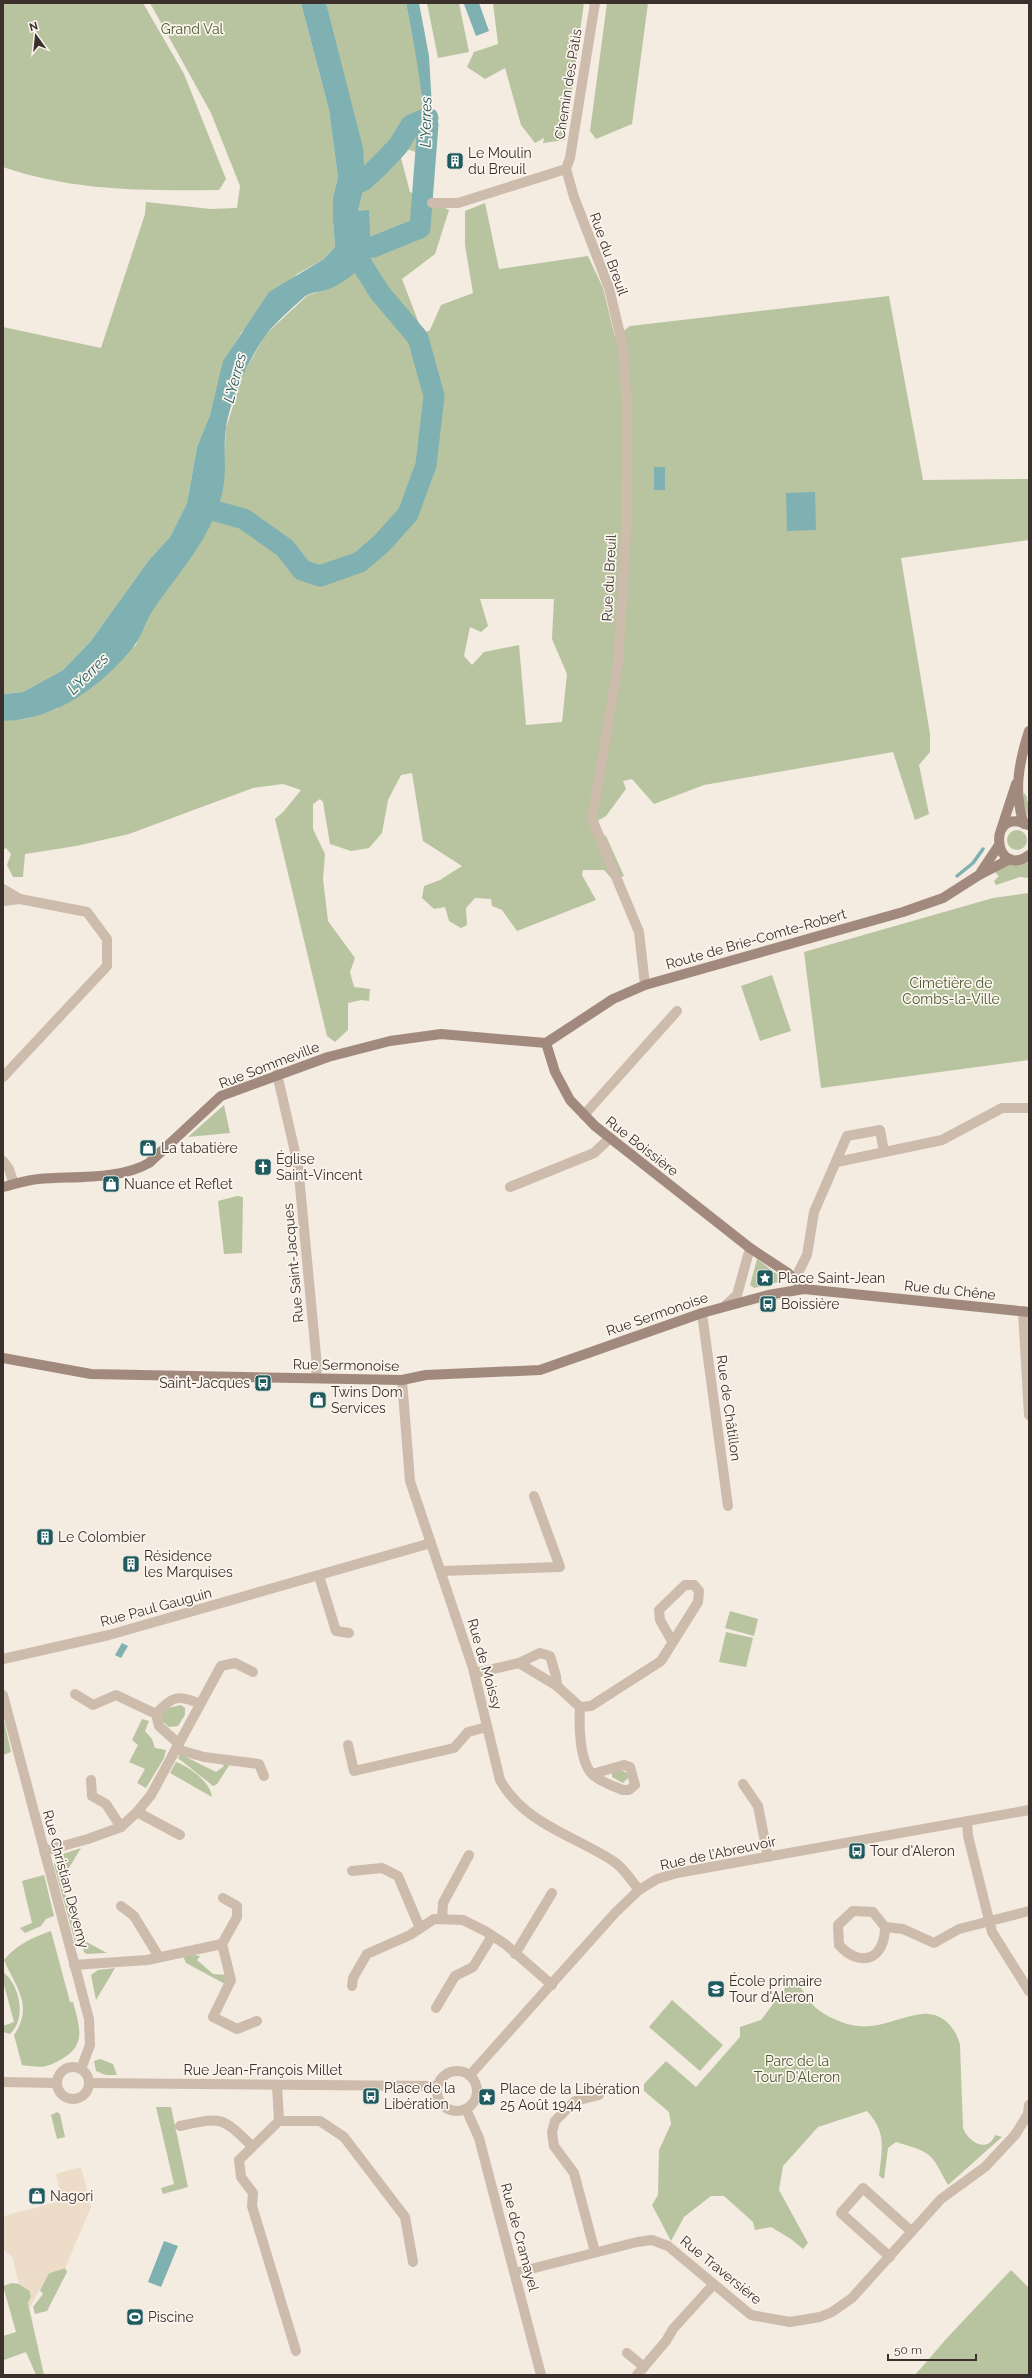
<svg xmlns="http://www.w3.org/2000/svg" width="1032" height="2378" font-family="Raleway,sans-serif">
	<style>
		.green { fill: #b8c4a0; fill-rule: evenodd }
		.plaza { fill: #ecdcc8 }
		.water { fill: #7fb0b2 }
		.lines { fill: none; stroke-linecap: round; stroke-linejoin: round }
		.stream { stroke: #7fb0b2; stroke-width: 3.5 }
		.river { stroke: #7fb0b2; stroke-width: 21 }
		.street { stroke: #cdbbac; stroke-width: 10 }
		.secondary { stroke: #a18a7d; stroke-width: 10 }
		.labels { text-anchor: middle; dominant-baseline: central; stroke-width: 3.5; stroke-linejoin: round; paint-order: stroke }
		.park-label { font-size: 14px; fill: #4a5a2e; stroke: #fbf5ee }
		.street-label { font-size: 14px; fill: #3b302b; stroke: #fbf5ee }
		.poi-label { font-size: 14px; fill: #3b302b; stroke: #fbf5ee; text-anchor: start }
		.water-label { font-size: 15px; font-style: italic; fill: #1f5a5e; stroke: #fbf5ee }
	</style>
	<rect width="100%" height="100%" fill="#f4ebe1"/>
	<!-- green -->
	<g class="green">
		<path d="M3,3H143L184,74L226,179L219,190C147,191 72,191 3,167Z"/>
		<path d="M150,3H301L329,110L338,178L333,197V221L335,247L324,259L297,274L241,333L224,361L210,415L197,447L187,503L170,537L149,560L90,642L63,670L23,692L3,694V327L101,348L145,214L146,202L211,209L237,208L240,186L211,113Z"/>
		<path d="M326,3H406L420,73L423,117L410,118L421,135L422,154L406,149L401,158L410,192L449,210L435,254L402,279L423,334L430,330L441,305L473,293L465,245V211L485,203L499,269L588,256L603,288L615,337L630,326L889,296L923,480L1029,479V540L901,558L930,734V752L919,765L929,814L915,820L893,752L704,785L654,804L632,779L623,781L626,789L606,816L591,825L595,833L606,836L624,876L613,880L604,870H583L582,875L596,900L517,931L502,910L492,906L491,899L475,898L466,908L467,925L461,928L449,921L445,907L434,909L422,898L424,886L440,880L462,866L423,841L412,773L401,775L388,800L382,833L369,848L351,851L330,844L323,802L320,799L313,804V829L325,854L323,879L328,921L355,958L350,972L354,987L370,989L369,1001L361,1000L348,1003V1030L335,1042L327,1036L275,819L284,811L301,790L283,784L253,788L129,834L76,846L25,854L23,877H13L7,865L11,854L6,848L3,850V721L26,719L57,709L136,645L147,617L223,489L226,428L243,374L266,334L308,295L329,289L369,211H358L365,183ZM480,599H554L552,639L567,674L562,722L526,725L519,645L484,652L472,665L464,656L470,627L481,632L488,626Z"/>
		<path d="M427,3H459L469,52L438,58Z"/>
		<path d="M493,3H584L565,140L543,143L544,138L535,143L521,125L505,68L485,79L467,67L474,52L498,44Z"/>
		<path d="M607,3H648L632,124L596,139L590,131Z"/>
		<path d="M1024,793L1027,797V801L1029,802V819L1022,801Z"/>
		<circle cx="1017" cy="840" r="10"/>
		<path d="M1029,862V878L1020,877L996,885L994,881L999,876L995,872L1006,865Z"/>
		<path d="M1029,893V1060L821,1088L804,952L993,898Z"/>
		<path d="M772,975L791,1031L760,1041L741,986Z"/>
		<path d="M224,1105L230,1133L188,1137Z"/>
		<path d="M237,1196L243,1197L242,1253L224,1254L218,1201Z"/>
		<path d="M757,1259L781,1277L779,1282L754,1288L750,1285Z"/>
		<path d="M730,1611L758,1619L754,1636L725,1628Z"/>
		<path d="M726,1632L753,1638L746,1667L719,1662Z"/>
		<path d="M181,1705L185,1708V1715L178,1726L169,1727L162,1721V1712L164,1709Z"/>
		<path d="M3,1716L11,1752L3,1755Z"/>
		<path d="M142,1719L149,1721L145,1731L152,1739L155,1748L166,1750L164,1758L146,1788L137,1783L145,1769L129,1762L138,1745L132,1740Z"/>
		<path d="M180,1754L216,1772L224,1766L222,1763L230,1764L217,1784L213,1786L178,1758Z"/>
		<path d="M176,1762C189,1767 210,1781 212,1797L170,1773Z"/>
		<path d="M621,1770L627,1773L628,1778L623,1783L612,1777V1773Z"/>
		<path d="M81,1848L63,1878L59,1859L60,1855Z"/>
		<path d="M56,1859L79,1946L75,1942L54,1865Z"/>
		<path d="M44,1875L54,1916L46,1919L41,1926L25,1933L20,1928L32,1923L22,1881Z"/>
		<path d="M51,1931L70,2002H73C80,2028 87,2046 60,2060C44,2069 40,2067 22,2065L14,2035C34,2005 16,1988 4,1960C17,1944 32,1938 51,1931Z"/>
		<path d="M81,1939L107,1953L86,1954L84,1952Z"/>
		<path d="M194,1955L200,1956L197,1960L213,1974L228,1975L225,1984L186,1963L183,1956Z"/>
		<path d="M115,1968L96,2000L91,1975L98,1970Z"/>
		<path d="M3,1972C20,1985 27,2019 10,2034L3,2032V2026L14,2022L3,1981Z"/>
		<path d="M797,1981C802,1989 807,1999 814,2006C821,2014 841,2023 852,2025C877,2031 899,2016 923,2014C942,2012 956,2028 960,2045L963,2128C968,2142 988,2154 995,2135L1002,2137L948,2185C930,2152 933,2153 896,2142L888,2148L884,2179L879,2176C882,2148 887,2133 867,2111L818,2127L783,2166L779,2190L808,2243L803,2249L791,2239L771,2227L755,2230L753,2222L724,2196H711L684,2217L671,2241L652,2205L658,2195L659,2150L671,2124L669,2112L644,2091V2084L666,2061L696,2087L740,2037V2027L761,2020L788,1984Z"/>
		<path d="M672,2000L723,2045L700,2071L649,2027Z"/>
		<path d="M100,2059L113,2064L117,2075H106L96,2071L94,2061Z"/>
		<path d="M156,2107H171L188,2187L163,2194L161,2188L174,2184Z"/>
		<path d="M57,2112L60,2114L65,2137L57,2139L51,2115Z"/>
		<path d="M65,2268L67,2272L47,2311L35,2314L33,2307L43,2294L40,2290L49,2273Z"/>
		<path d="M1011,2270L1029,2288V2375H915L947,2338Z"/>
		<path d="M12,2283L19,2284L30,2291L31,2297L28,2303L44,2375H36L26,2352L4,2360L3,2336L16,2332L3,2286Z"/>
	</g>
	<!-- plaza -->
	<path class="plaza" d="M81,2167L91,2207L65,2268L49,2273L30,2307L28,2303L31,2297L30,2291L19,2284L12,2256L3,2250V2219L7,2215L62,2201L56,2174Z"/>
	<!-- water -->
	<g class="water">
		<path d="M301,3H326L363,148L365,183L358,211L369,210L371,256C359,270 346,282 329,289C322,292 313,292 307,295C299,301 271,327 266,335C249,358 230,400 226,428C223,448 227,469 223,489C214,534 181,570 155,607C146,618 143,635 134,646C102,686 56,720 3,721V694L23,692L63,670L90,642L149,560L170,537L187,503L197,447L210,415L223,361L269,292L324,259L335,247L333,221V197L338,178L329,110Z"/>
		<path d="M406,3H419L429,56L433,124L432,157L427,170L430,199H422C420,182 426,169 426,154C425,103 416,53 406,3Z"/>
		<path d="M467,3H479L489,31L476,36L464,4Z"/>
		<rect x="654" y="467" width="11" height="23"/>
		<path d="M815,492L816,530L787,531L786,493Z"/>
		<path d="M122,1643L128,1646L121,1658L115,1655Z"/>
		<path d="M164,2241L178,2246L161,2287L148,2282Z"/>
	</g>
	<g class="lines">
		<!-- stream -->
		<path class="stream" d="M957,876L973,863L983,849"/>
		<!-- river -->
		<g class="river">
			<path d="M348,188L364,180L379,166L398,146L411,125L428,118"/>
			<path d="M344,255L352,249L373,247L420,228L428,124"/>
			<path d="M201,507L244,519L285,548L302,570L320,576L360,562L382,543L408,514L426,465L434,396L418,338L380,293L352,249L351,240"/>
		</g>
		<!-- street -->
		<g class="street">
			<path d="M566,169L574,197L609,288L623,347L627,405L626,533L618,664L592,819L639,932L645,985"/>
			<path d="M566,169L570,158L595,3"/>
			<path d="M432,203H458L566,169"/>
			<path d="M3,889L20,899"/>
			<path d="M3,901L20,899L87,912L107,939V966L3,1077"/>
			<path d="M277,1074L298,1165L317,1366L316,1378"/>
			<path d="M584,1115L677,1011"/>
			<path d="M3,1161L9,1169L14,1184"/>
			<path d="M837,1162L942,1140L1002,1108H1029"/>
			<path d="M510,1187L594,1153L610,1138"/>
			<path d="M795,1279L807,1255L814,1212L847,1136L880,1130L884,1152"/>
			<path d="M726,1305L737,1295L750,1248"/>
			<path d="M1023,1311L1029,1415"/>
			<path d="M702,1313L728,1506"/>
			<path d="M402,1380L410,1481L473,1668L500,1780C525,1824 573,1835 613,1861C624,1868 631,1880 639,1890"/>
			<path d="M441,1571L560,1567L534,1496"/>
			<path d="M319,1576L336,1631L349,1633"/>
			<path d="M3,1659L109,1635L431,1543"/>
			<path d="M519,1663L557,1686L580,1707L591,1706L661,1661L698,1602L699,1591L694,1585H685L659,1610L660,1620L672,1641"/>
			<path d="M475,1673L519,1663L540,1653L550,1656L556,1676L557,1686"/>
			<path d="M75,1694L93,1705L116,1695L156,1714"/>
			<path d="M3,1695L89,2019L90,2045L81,2069"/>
			<path d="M580,1707C579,1724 579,1760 592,1774C600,1782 613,1786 623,1790H629L635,1785L630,1767L624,1765L592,1774"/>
			<path d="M178,1743L159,1726L156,1714C172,1696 178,1694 200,1704"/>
			<path d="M348,1745L354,1771L454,1748L468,1732L487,1727"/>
			<path d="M176,1749L204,1757L259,1764L264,1776"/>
			<path d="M91,1780L92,1796L106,1804L121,1827"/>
			<path d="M743,1784L758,1806L768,1857"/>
			<path d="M137,1812L180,1835"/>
			<path d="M967,1821L968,1836L992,1932L1029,1991"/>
			<path d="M44,1851L88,1839L121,1827L137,1812L151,1795L221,1666L235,1663L253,1672"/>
			<path d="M352,1871L382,1868L398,1876L420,1928"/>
			<path d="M223,1898L237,1906V1917L222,1944L231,1980L213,2017L237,2029L257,2021"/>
			<path d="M121,1906L134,1916L159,1957"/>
			<path d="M442,1919L443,1903L469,1855"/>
			<path d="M885,1927C885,1959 861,1969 839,1945L838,1925L853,1911L873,1912L885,1927L903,1929L934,1943L959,1929L1029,1911"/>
			<path d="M515,1954L552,1893"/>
			<path d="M74,1965L147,1960L222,1944"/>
			<path d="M352,1986L353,1978L367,1954L410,1935L434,1919L463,1920L485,1931L505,1944L552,1985"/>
			<path d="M436,2008L455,1976L473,1967L492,1936"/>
			<circle cx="73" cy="2083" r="16"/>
			<circle cx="457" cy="2091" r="20"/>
			<path d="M470,2075L615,1913L639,1890L657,1879L677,1873L1029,1810"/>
			<path d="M3,2082L57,2083"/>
			<path d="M89,2083L437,2086"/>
			<path d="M277,2085L279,2121L239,2160L241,2177L253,2193L252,2206L296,2351"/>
			<path d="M466,2109L479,2138L541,2375"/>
			<path d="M279,2121H320L344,2137L405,2217L413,2262"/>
			<path d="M180,2126C222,2117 221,2116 252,2146"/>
			<path d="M595,2252L574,2173L554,2146L552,2132L555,2121L575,2101L599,2095"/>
			<path d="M890,2257L841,2213L863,2188L911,2231"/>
			<path d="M515,2273L637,2242L652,2240L668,2246L751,2315L790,2322L820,2317L832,2312L852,2298L941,2199L985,2167L1015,2135L1028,2114L1029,2105"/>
			<path d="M627,2353L644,2367"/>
			<path d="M637,2375L666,2341L673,2329L713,2285"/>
		</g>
		<!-- secondary -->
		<g class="secondary">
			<path d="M1024,824C1013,792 1019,762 1029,731"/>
			<path d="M1028,825C986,804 993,881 1029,855"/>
			<path d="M1001,830L1016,784"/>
			<path d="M981,872L999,845"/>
			<path d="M546,1043L613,999L645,985L903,912L943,898L979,875L1010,859"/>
			<path d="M546,1043L555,1072L570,1100L595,1126L750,1248L788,1273L804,1289"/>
			<path d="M3,1187C15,1184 27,1180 39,1179C73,1176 120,1180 149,1163L221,1096L328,1057L390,1041L441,1034L546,1043"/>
			<path d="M3,1358L91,1374L402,1380L426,1375L540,1370L702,1313L768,1295L804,1289L1029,1312"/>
		</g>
	</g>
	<!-- icons -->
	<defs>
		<symbol id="building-square" viewBox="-11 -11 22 22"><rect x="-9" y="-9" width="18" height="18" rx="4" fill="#1f5a5e" stroke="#fbf5ee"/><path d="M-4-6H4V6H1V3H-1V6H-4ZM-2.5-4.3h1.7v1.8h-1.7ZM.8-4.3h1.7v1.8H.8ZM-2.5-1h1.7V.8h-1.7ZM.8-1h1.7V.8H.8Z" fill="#fff"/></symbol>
		<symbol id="shop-square" viewBox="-11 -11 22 22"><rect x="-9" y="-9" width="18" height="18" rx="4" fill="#1f5a5e" stroke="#fbf5ee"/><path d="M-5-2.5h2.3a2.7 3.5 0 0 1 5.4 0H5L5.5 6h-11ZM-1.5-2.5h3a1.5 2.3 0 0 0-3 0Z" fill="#fff"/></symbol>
		<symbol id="church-square" viewBox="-11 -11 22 22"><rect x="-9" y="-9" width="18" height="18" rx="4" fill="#1f5a5e" stroke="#fbf5ee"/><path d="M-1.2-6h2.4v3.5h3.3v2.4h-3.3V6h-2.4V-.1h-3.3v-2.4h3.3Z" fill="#fff"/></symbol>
		<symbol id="sight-square" viewBox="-11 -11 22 22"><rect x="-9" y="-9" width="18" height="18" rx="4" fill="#1f5a5e" stroke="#fbf5ee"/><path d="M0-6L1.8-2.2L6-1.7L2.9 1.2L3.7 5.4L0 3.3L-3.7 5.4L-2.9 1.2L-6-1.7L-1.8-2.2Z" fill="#fff"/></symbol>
		<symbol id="bus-square" viewBox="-11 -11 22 22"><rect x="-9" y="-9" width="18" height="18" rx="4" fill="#1f5a5e" stroke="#fbf5ee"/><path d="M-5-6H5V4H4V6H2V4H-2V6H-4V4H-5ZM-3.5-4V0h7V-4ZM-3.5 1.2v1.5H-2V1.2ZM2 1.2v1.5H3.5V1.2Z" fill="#fff"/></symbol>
		<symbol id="school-square" viewBox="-11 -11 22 22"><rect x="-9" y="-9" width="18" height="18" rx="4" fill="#1f5a5e" stroke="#fbf5ee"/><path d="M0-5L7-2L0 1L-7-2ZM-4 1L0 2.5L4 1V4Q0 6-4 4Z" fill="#fff"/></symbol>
		<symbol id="stadium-square" viewBox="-11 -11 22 22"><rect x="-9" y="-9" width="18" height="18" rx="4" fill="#1f5a5e" stroke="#fbf5ee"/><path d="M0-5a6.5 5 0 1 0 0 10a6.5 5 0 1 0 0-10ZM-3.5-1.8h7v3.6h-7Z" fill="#fff"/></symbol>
	</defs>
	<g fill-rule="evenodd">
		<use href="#building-square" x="445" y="151" width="20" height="20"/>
		<use href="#shop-square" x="138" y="1138" width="20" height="20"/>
		<use href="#church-square" x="253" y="1157" width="20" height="20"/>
		<use href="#shop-square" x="101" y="1174" width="20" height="20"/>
		<use href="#sight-square" x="755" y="1268" width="20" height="20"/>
		<use href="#bus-square" x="758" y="1294" width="20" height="20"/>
		<use href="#bus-square" x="253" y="1373" width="20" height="20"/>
		<use href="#shop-square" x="308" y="1390" width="20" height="20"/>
		<use href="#building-square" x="35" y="1527" width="20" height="20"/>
		<use href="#building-square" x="121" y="1554" width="20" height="20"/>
		<use href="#bus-square" x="847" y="1841" width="20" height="20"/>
		<use href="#school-square" x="706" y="1979" width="20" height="20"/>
		<use href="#bus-square" x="361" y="2086" width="20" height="20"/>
		<use href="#sight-square" x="477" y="2087" width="20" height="20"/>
		<use href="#shop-square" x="27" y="2186" width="20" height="20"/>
		<use href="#stadium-square" x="125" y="2307" width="20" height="20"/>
	</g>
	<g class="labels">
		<!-- park labels -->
		<g class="park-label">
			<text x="192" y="29">Grand Val</text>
			<text x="951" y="983">Cimetière de<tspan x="951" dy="16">Combs-la-Ville</tspan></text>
			<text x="797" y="2061">Parc de la<tspan x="797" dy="16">Tour D'Aleron</tspan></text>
		</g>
		<!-- street labels -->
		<g class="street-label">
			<text transform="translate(568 84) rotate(-81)">Chemin des Pâtis</text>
			<text transform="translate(609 254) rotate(70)">Rue du Breuil</text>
			<text transform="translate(609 578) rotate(-87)">Rue du Breuil</text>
			<text transform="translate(756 939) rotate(-16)">Route de Brie-Comte-Robert</text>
			<text transform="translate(269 1065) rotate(-21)">Rue Sommeville</text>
			<text transform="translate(642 1146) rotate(38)">Rue Boissière</text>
			<text transform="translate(293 1263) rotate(-95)">Rue Saint-Jacques</text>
			<text transform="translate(950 1290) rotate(6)">Rue du Chêne</text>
			<text transform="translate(657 1314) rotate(-19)">Rue Sermonoise</text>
			<text transform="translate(346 1365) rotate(1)">Rue Sermonoise</text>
			<text transform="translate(729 1408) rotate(82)">Rue de Châtillon</text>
			<text transform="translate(156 1607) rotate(-15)">Rue Paul Gauguin</text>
			<text transform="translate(485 1664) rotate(74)">Rue de Moissy</text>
			<text transform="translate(718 1853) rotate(-12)">Rue de l'Abreuvoir</text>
			<text transform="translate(66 1879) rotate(75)">Rue Christian Devemy</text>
			<text x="263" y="2070">Rue Jean-François Millet</text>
			<text transform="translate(520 2237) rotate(75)">Rue de Cramayel</text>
			<text transform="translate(721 2270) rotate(39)">Rue Traversière</text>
		</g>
		<!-- poi labels -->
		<g class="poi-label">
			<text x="468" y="153">Le Moulin<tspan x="468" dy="16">du Breuil</tspan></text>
			<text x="161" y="1148">La tabatière</text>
			<text x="276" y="1159">Église<tspan x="276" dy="16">Saint-Vincent</tspan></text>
			<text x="124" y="1184">Nuance et Reflet</text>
			<text x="778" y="1278">Place Saint-Jean</text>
			<text x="781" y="1304">Boissière</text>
			<text x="250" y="1383" text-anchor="end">Saint-Jacques</text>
			<text x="331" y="1392">Twins Dom<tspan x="331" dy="16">Services</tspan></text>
			<text x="58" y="1537">Le Colombier</text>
			<text x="144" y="1556">Résidence<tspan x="144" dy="16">les Marquises</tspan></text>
			<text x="870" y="1851">Tour d'Aleron</text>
			<text x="729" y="1981">École primaire<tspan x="729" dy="16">Tour d'Aleron</tspan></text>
			<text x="384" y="2088">Place de la<tspan x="384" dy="16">Libération</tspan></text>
			<text x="500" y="2089">Place de la Libération<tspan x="500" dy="16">25 Août 1944</tspan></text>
			<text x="50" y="2196">Nagori</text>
			<text x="148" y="2317">Piscine</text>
		</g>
		<!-- water labels -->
		<g class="water-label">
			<text transform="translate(426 122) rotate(-89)">L'Yerres</text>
			<text transform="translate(235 378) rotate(-75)">L'Yerres</text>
			<text transform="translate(88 674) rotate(-45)">L'Yerres</text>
		</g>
	</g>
	<!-- border -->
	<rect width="1032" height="2378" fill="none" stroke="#3b302b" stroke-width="8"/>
	<!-- north arrow -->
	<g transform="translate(36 36) rotate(345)" stroke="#fbf5ee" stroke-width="3" paint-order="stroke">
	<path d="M0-3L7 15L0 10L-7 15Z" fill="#3b302b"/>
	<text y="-6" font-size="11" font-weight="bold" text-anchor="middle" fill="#3b302b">N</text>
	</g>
	<!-- scale -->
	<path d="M888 2354v6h88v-6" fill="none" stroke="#3b302b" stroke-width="2"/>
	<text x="894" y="2354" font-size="12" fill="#3b302b" stroke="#fbf5ee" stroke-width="3" paint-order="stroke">50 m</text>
</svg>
